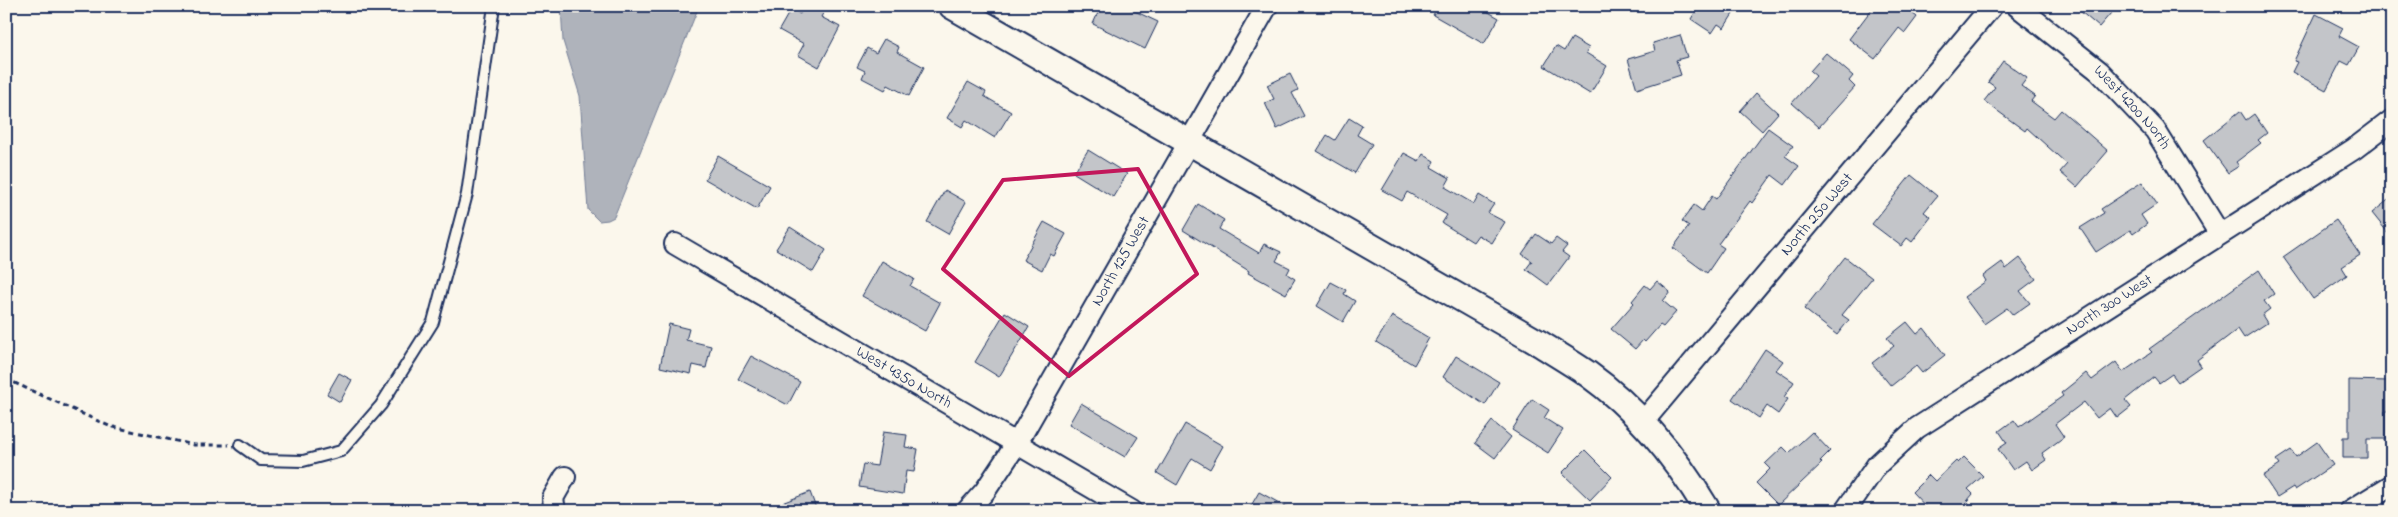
<svg xmlns="http://www.w3.org/2000/svg" width="2398" height="517" font-family="'Indie Flower',sans-serif">
	<style>
		.water { fill: #afb3bb; stroke: #747e96 }
		.building { fill: #c3c5c9; stroke: #1b2f5e }
		.lines { fill: none; stroke-linecap: round; stroke-linejoin: round }
		.service-casing { stroke: #1b2f5e; stroke-width: 14 }
		.minor-casing { stroke: #1b2f5e; stroke-width: 24 }
		.tertiary-casing { stroke: #1b2f5e; stroke-width: 29 }
		.path { stroke: #1b2f5e; stroke-width: 3; stroke-dasharray: 5 4; stroke-linecap: butt }
		.service { stroke: #fbf7ec; stroke-width: 10 }
		.minor { stroke: #fbf7ec; stroke-width: 20 }
		.tertiary { stroke: #fbf7ec; stroke-width: 25 }
		.marked { fill: none; stroke: #c2185b; stroke-width: 4; stroke-linejoin: round }
		.labels { text-anchor: middle; dominant-baseline: central; stroke-width: 4.5; stroke-linejoin: round; paint-order: stroke }
		.street-label { font-size: 16px; fill: #1b2f5e; stroke: #fbf7ec }
	</style>
	<rect width="100%" height="100%" fill="#fbf7ec"/>
	<filter id="ink" filterUnits="userSpaceOnUse"><feTurbulence type="fractalNoise" baseFrequency=".02" numOctaves="2"/><feDisplacementMap in="SourceGraphic" scale="10" xChannelSelector="R" yChannelSelector="G"/><feConvolveMatrix kernelMatrix="1 2 1 2 8 2 1 2 1" color-interpolation-filters="sRGB"/></filter>
	<g filter="url(#ink)">
		<!-- water -->
		<path class="water" d="M561,6H699L614,217L608,220L599,221L588,210L580,96L563,41Z"/>
		<!-- building -->
		<g class="building">
			<path d="M804,6H827L821,17L840,27L819,67L798,55L804,44L779,30L791,9L800,14Z"/>
			<path d="M1101,6H1124L1158,22L1145,49L1093,24Z"/>
			<path d="M1438,6H1478L1499,18L1484,44L1433,15Z"/>
			<path d="M1699,6H1738L1724,28L1718,24L1712,33L1691,19Z"/>
			<path d="M1874,6H1903L1917,17L1905,33L1899,28L1875,59L1849,39Z"/>
			<path d="M2074,6H2117L2099,27Z"/>
			<path d="M2316,14L2343,28L2339,36L2359,47L2349,65L2341,61L2326,90L2292,72L2297,62L2294,61Z"/>
			<path d="M1680,35L1687,57L1676,60L1681,75L1637,89L1628,59L1655,51L1653,43Z"/>
			<path d="M1572,38L1589,48L1586,53L1607,66L1590,94L1544,66L1556,46L1564,51Z"/>
			<path d="M884,39L899,47L897,52L924,67L909,96L888,85L885,90L862,78L865,71L857,67L867,48L876,53Z"/>
			<path d="M1826,53L1853,76L1849,81L1855,87L1819,127L1792,103L1816,76L1810,71Z"/>
			<path d="M2003,61L2027,78L2021,86L2035,96L2031,101L2054,118L2061,110L2108,151L2077,187L2060,172L2067,164L2027,128L2025,131L1984,101L1995,87L1988,82Z"/>
			<path d="M1290,74L1298,90L1292,93L1304,116L1277,129L1265,103L1274,99L1267,85Z"/>
			<path d="M968,82L986,92L984,96L1011,112L995,138L966,120L962,127L947,118Z"/>
			<path d="M1756,93L1778,113L1762,131L1740,111Z"/>
			<path d="M2240,111L2246,120L2254,114L2267,133L2258,140L2261,143L2236,162L2239,166L2228,173L2204,140Z"/>
			<path d="M1349,118L1362,126L1357,135L1372,144L1355,173L1317,151L1327,135L1335,140Z"/>
			<path d="M1768,128L1793,146L1785,156L1799,166L1785,185L1772,175L1752,203L1750,201L1718,244L1724,248L1707,273L1673,248L1689,226L1682,221L1694,205L1702,211L1712,196L1716,199Z"/>
			<path d="M1088,150L1127,174L1113,197L1074,173Z"/>
			<path d="M1404,153L1419,161L1423,154L1434,161L1431,167L1450,178L1445,187L1474,204L1479,195L1494,204L1488,213L1505,222L1492,243L1478,235L1473,242L1442,223L1447,215L1407,192L1402,201L1382,190Z"/>
			<path d="M718,156L770,186L757,209L705,179Z"/>
			<path d="M1911,175L1937,196L1924,212L1931,217L1912,242L1907,238L1901,246L1872,224Z"/>
			<path d="M2142,182L2157,204L2141,215L2147,224L2133,234L2130,230L2096,252L2080,228L2104,213L2101,209Z"/>
			<path d="M945,190L966,202L948,234L927,222Z"/>
			<path d="M2392,197V238L2372,213Z"/>
			<path d="M1198,204L1224,220L1219,229L1259,253L1264,244L1281,252L1276,261L1290,268L1287,274L1295,279L1286,294L1248,273L1249,271L1183,230Z"/>
			<path d="M2336,220L2360,255L2342,267L2347,275L2313,299L2283,257Z"/>
			<path d="M1044,222L1066,234L1054,256L1050,254L1042,270L1023,260Z"/>
			<path d="M790,227L826,250L813,272L776,249Z"/>
			<path d="M1536,234L1551,244L1556,238L1567,246L1562,252L1569,257L1548,285L1526,269L1532,261L1522,254Z"/>
			<path d="M1845,257L1872,278L1842,315L1849,320L1837,335L1804,309Z"/>
			<path d="M2020,258L2036,279L2020,291L2030,303L2013,315L2007,308L1984,324L1964,297L1986,281L1983,276L2002,262L2006,269Z"/>
			<path d="M882,261L914,279L910,286L940,303L925,331L862,296Z"/>
			<path d="M2259,270L2274,294L2264,301L2270,309L2262,315L2267,323L2244,338L2238,329L2197,360L2201,366L2178,382L2172,374L2159,383L2154,377L2125,400L2131,407L2117,418L2110,408L2097,418L2084,402L2055,424L2064,437L2042,453L2046,460L2032,470L2026,461L2013,470L1998,449L2007,443L1999,431L2014,420L2019,427L2063,396L2061,393L2086,373L2092,380L2116,362L2123,372L2152,352L2149,349Z"/>
			<path d="M1657,281L1670,292L1663,301L1676,312L1663,327L1660,325L1645,342L1643,340L1635,349L1611,329L1634,303L1632,301L1645,285L1650,289Z"/>
			<path d="M1331,282L1346,290L1344,294L1355,301L1343,322L1317,306Z"/>
			<path d="M1005,312L1029,327L999,377L975,362Z"/>
			<path d="M1392,316L1429,338L1414,365L1376,342Z"/>
			<path d="M1907,322L1917,334L1924,328L1945,355L1922,373L1916,366L1891,386L1872,363L1894,346L1887,338Z"/>
			<path d="M669,324L689,329L686,340L711,346L706,368L693,365L691,374L660,367Z"/>
			<path d="M1765,349L1783,361L1776,370L1794,382L1784,397L1788,399L1778,414L1767,406L1759,418L1732,399Z"/>
			<path d="M751,356L800,382L788,405L738,379Z"/>
			<path d="M1456,356L1499,382L1485,405L1443,377Z"/>
			<path d="M339,373L352,380L340,402L327,394Z"/>
			<path d="M2349,380L2388,381V411H2385V439H2367V458H2343V437H2349Z"/>
			<path d="M1532,399L1549,410L1544,418L1563,430L1548,453L1512,430Z"/>
			<path d="M1081,403L1138,437L1125,457L1069,424Z"/>
			<path d="M1492,421L1511,437L1495,458L1475,443Z"/>
			<path d="M1185,424L1223,446L1210,469L1192,458L1177,485L1157,473Z"/>
			<path d="M883,432L907,435L905,447L918,449L914,472L906,471L903,494L859,487L863,464L877,466Z"/>
			<path d="M1812,432L1830,451L1820,461L1822,463L1778,505L1756,483L1770,469L1765,464L1783,447L1789,453Z"/>
			<path d="M2317,442L2333,465L2295,490L2293,487L2277,497L2263,476L2280,465L2276,460L2291,450L2296,457Z"/>
			<path d="M1585,450L1612,477L1590,500L1562,473Z"/>
			<path d="M1964,457L1983,476L1968,489L1973,494L1967,501L1976,511H1930L1912,492L1929,475L1935,481L1956,461L1958,463Z"/>
			<path d="M810,492L817,511H764V510Z"/>
			<path d="M1259,492L1294,511H1248Z"/>
		</g>
		<g class="lines">
			<defs>
				<path id="service" d="M240,445L261,460L303,461L341,451L381,405L433,322L467,194L494,6"/>
				<g id="minor">
					<path id="s1" d="M2017,6L2099,71L2155,130L2219,233"/>
					<path id="s2" d="M675,244L1132,511"/>
					<path id="s3" d="M1643,422L1992,6"/>
					<path d="M555,511L553,498L565,477"/>
					<path id="s4" d="M967,511L985,491L1017,443L1267,6"/>
					<path id="s5" d="M1845,511L1877,465L1917,428L2354,149L2392,120"/>
					<path d="M2350,511L2392,485"/>
				</g>
				<path id="tertiary" d="M952,6L1539,343C1555,353 1572,363 1588,374C1637,409 1677,459 1708,511"/>
			</defs>
			<!-- service casing -->
			<use href="#service" class="service-casing"/>
			<!-- minor casing -->
			<use href="#minor" class="minor-casing"/>
			<!-- tertiary casing -->
			<use href="#tertiary" class="tertiary-casing"/>
			<!-- path -->
			<path class="path" d="M6,379L109,426L194,445H229"/>
			<!-- service -->
			<use href="#service" class="service"/>
			<!-- minor -->
			<use href="#minor" class="minor"/>
			<!-- tertiary -->
			<use href="#tertiary" class="tertiary"/>
		</g>
	</g>
	<!-- marked area -->
	<path class="marked" d="M1138,169L1197,274L1069,376L943,269L1003,180Z"/>
	<g class="labels">
		<!-- street labels -->
		<g class="street-label">
			<text stroke="none"><textPath href="#s1" startOffset="154">West 4200 North</textPath></text>
			<text stroke="none"><textPath href="#s3" startOffset="271">North 250 West</textPath></text>
			<text stroke="none"><textPath href="#s4" startOffset="294">North 125 West</textPath></text>
			<text stroke="none"><textPath href="#s5" startOffset="339">North 300 West</textPath></text>
			<text stroke="none"><textPath href="#s2" startOffset="265">West 4350 North</textPath></text>
		</g>
	</g>
	<!-- margin -->
	<rect width="2398" height="517" fill="none" stroke="#fbf7ec" stroke-width="25"/>
	<rect x="12" y="12" width="2373" height="492" fill="none" stroke="#1b2f5e" stroke-width="2" filter="url(#ink)"/>
</svg>
